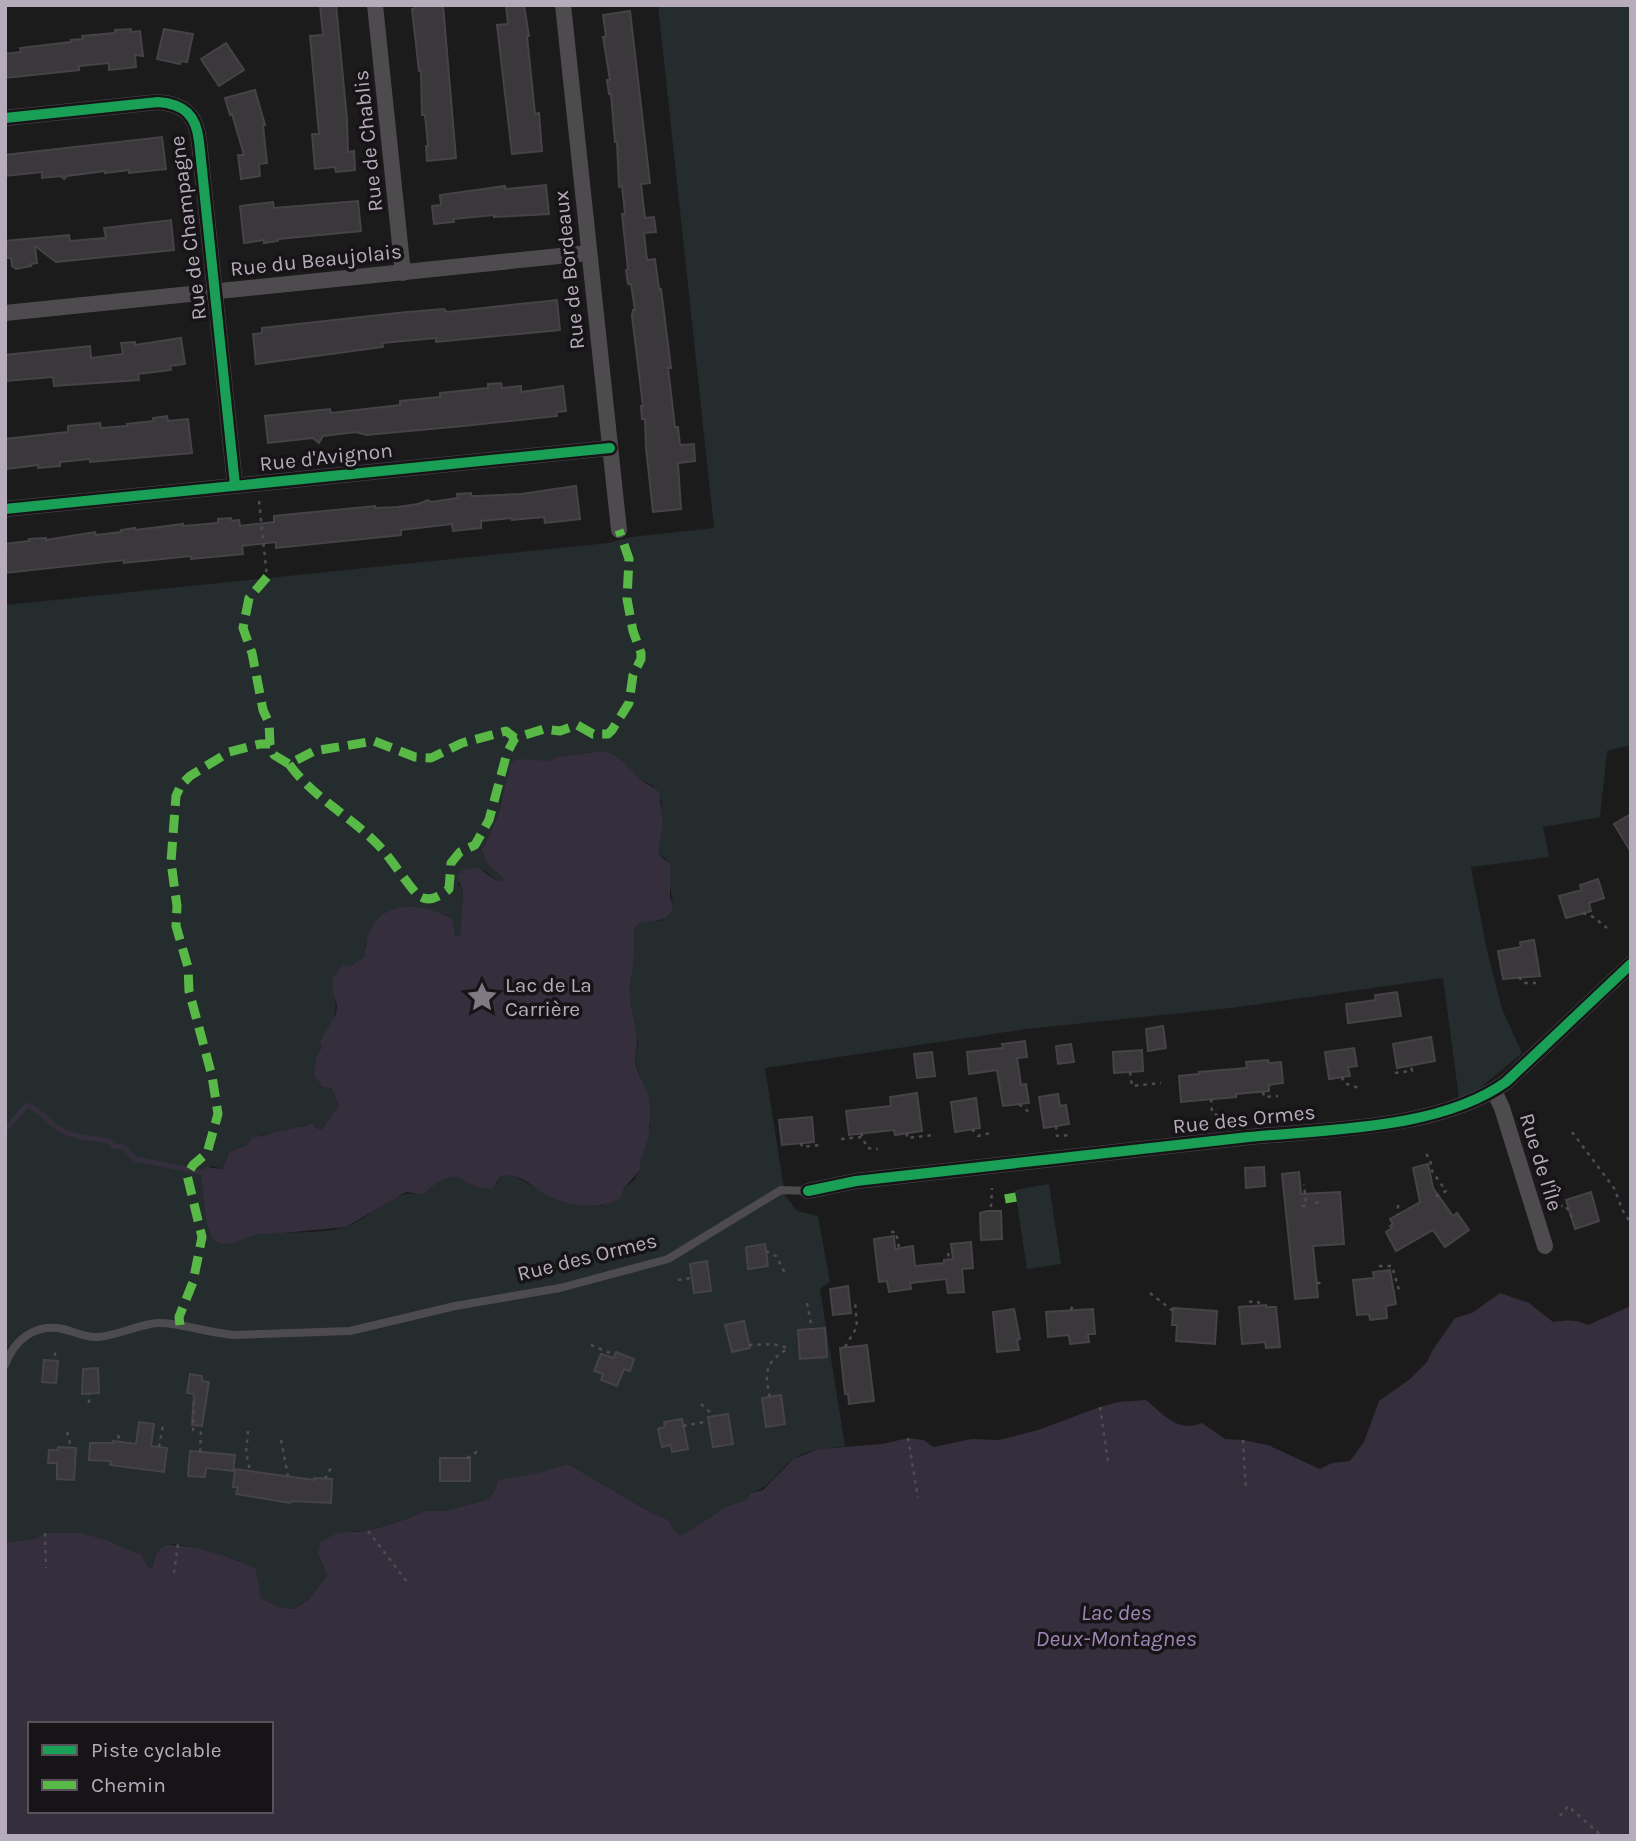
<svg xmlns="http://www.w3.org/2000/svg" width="1636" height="1841" font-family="Karla,sans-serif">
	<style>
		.green { fill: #252c2e; fill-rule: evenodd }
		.water { fill: #352e3d; fill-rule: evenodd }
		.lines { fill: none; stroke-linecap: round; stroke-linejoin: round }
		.stream { stroke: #352e3d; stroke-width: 5 }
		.building { fill: #3a383a; stroke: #464347; stroke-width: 2 }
		.path { stroke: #4f4c51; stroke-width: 2.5; stroke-dasharray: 3.5 5; stroke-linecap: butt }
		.service { stroke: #4e4b4e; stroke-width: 8 }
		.minor { stroke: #4e4b4e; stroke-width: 16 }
		.quiet { stroke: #58b947; stroke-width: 9; stroke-dasharray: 18 9; stroke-linecap: butt }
		.cycleway-casing { stroke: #171417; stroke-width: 15 }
		.cycleway { stroke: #1a9f57; stroke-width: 10 }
		.labels { text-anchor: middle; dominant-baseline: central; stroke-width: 7; stroke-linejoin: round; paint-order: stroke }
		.street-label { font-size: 21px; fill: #b7acbb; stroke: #171417 }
		.poi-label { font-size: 21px; fill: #b7acbb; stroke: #171417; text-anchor: start }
		.water-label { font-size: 23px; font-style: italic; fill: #9e85b4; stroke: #171417 }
	</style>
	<rect width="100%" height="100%" fill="#1b1b1b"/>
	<!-- green -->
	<g class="green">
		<path d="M658,5H1631V745L1607,751L1600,817L1543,827L1549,857L1471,867L1486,946L1502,1009L1522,1053L1479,1089L1459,1098L1443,978L1231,1008L1026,1029L765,1068L785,1195L797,1211L818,1216L830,1282L820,1289L845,1446C828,1448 807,1449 792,1460C776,1472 771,1488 750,1493L746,1500L727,1506L686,1533L679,1535L667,1519L652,1513L568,1464L496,1488L489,1499L445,1511H424L407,1519L368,1531H354L318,1554L327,1575L309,1599L294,1609L278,1607L261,1598L258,1588L240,1561L178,1544L165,1545L156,1553L152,1568L147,1566L142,1555L109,1541L38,1538L5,1543V605L608,543L631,537L714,528ZM601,751L626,765L640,780L652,785L662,802L658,850L660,856L666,859L673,906L660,921L645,920L638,924L634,931L631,953L633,964L629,974L630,1000L638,1044L635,1061L650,1105L648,1115L650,1127L640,1160V1170L634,1180L602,1206L551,1197L513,1175L506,1174L500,1177L497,1183L484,1189L452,1175L444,1178L416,1194C394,1190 370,1218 348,1226C328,1234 295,1231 272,1234L261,1232L226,1245L209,1234L202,1172L212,1166L223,1169L229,1152L247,1145L261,1135L286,1132L305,1125L322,1129L339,1105L331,1088L323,1087L316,1058L322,1047L321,1041C331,1023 340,1016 333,994L351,966L365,956V944L371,930L419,908L444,914L453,919L455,937H460L463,892L458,883L484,870L497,881L502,882L503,878L488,865L481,849L485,845L499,813L506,780L510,772L528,761H549L557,757Z"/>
		<path d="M1049,1184L1061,1264L1027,1269L1015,1190Z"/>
	</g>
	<!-- water -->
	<g class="water">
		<path d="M602,751C617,753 629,768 639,778C645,784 653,786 659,792L663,823L658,850L660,856L670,864V896L673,906C666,932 637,911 634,933C633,943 634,955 633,965C631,978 629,983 630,997C631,1011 636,1025 637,1039C638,1047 635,1054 635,1061C637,1077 651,1091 650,1107C649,1118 650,1128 648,1139C645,1150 640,1158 640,1170L624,1188L621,1197C603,1211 571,1206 550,1197C535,1190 518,1169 500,1177L492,1189C454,1189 466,1158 423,1194L406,1192L346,1227L272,1234C255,1231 244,1241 228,1244C221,1245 213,1241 210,1234C206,1227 202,1182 201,1172L205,1167L223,1169L229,1152L247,1145L252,1138L312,1124L316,1128L322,1129L339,1105L331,1088L323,1087L314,1075L316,1058L322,1047L320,1041L336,1014L337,1006L333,994V978L343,965L351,966L365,956C366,902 413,897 453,919L455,936H460L463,892L457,876L463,870L477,867L497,881H502L503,878L488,865L481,849L485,845L499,813L506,780L510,772L509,764L517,759L549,761L557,757Z"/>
		<path d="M1500,1293L1529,1303L1553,1322C1566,1320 1576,1319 1588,1325L1631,1306V1836H5V1543L38,1538L45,1533H81L109,1541L142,1555L147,1566L152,1568L156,1553L165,1545C192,1544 231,1557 255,1568L261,1598L278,1607L294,1609L309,1599L327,1575L318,1554L321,1541L338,1533L368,1531L407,1519L424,1511H445L489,1499L496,1488L498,1480L538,1473L568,1464L652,1513L667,1519L679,1535L686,1533L727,1506L746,1500L750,1493L763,1490L793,1459L819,1449L882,1444L908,1438L924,1440L933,1447L972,1439L999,1440L1038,1430L1100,1407L1119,1402L1146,1400C1164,1415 1178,1433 1202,1423L1225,1439L1243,1440L1268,1445L1320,1469L1332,1463L1350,1461L1364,1442L1379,1401L1410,1379L1427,1362L1432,1351L1455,1318L1472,1313ZM30,1724H271V1811H30Z"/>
	</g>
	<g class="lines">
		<!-- stream -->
		<path class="stream" d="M5,1130L27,1105C40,1110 48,1121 59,1129C75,1138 92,1138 109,1141L114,1146L124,1147L135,1159L201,1172"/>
	</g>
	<!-- building -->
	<g class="building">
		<path d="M320,5H336L347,119L348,152L354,151L355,170L336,172L335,167L315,169L312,134H319L310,36L323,35Z"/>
		<path d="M414,5H443L456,158L427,161L426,146H428L425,115H422L421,71H419L412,9H414Z"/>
		<path d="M506,5H524L529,36H527L535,114L539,113L542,151L512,154L497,25L508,24Z"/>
		<path d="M630,11L650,183L641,184L645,218L654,217L656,232L644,233L647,260L655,259L659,289H661L671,368H668L675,427H678L680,445L694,444L695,461L678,463L681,509L653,512L646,448L645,419H642L641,406H643L632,316L633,310H635L631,284H628L626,270L628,269L622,214H625L622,186L619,187L617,142H615L611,94H609L607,80H610L603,37L606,36L603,15Z"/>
		<path d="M131,29V32L140,31L143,56L135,55L136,67L109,70V63L79,66V70L5,78V54L21,52L20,48L71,42V40L83,39L82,36L115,33V30Z"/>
		<path d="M164,29L193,34L187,62L181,61L180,64L157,59Z"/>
		<path d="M226,43L244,70L219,86L201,59Z"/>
		<path d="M255,90L265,125H263L267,163L259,164L260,176L241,179L238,155H244L232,114L230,115L225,98Z"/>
		<path d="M162,137L166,169L129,173V170L105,173V171L67,176L64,179L60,176L42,178V172L5,176V155Z"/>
		<path d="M546,185L549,214L494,217V215L453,219L454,222L434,224L432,206L441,205L440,195L505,186V189Z"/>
		<path d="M358,201L361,231L278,239V241L264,243V240L244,243L240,206L273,202L274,208Z"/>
		<path d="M171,220L174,250L56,262L35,246L37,263L31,264V266L16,269L12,266L11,258H5V241L69,235L70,241L106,238L104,228Z"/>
		<path d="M557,300L560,330L436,342V338L382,343L383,347L256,364L253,334L262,333V328L407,312L444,309L447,312Z"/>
		<path d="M181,338L185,364L170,366L171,370L138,374L139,380L54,386L53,377L5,381V355L90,346L91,358L123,354L121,343L135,342V345Z"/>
		<path d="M501,383L502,388L521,386V392L563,386L566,411L556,412L557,416L463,426L366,435L356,432L323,436L319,443L313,438L268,443L265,416L330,409L331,413L400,405V401L440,397V393L488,388V384Z"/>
		<path d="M167,416L168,421L188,419L192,453L90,462V459L60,462V466L38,468V465L5,469V439L68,432V426L100,423L101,428L127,426V424L154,421L153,418Z"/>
		<path d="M576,486L580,519L545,523L544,517L512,520V518L481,521V528L453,531L452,524L401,530V535L363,539L276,548V542L242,546L243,554L191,559V556L124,563V560L5,573V544L29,541V539L46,538V540L95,532L96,535L121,532V530L135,528V530L183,524V526L218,523V519L231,518L232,521L239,520L240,526L274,522V516L375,506V508L398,507L418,504L428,500L431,502L458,498L457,494L471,493V496H479L521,494Z"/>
		<path d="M1631,814V852L1614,824Z"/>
		<path d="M1598,879L1604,898L1589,903L1591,911L1566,918L1559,896L1582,890L1580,885Z"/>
		<path d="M1534,940L1540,976L1503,979L1498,951L1521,947L1520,942Z"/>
		<path d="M1397,992L1401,1016L1348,1023L1346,1004L1376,1000L1375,995Z"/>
		<path d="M1163,1026L1166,1048L1148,1051L1146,1029Z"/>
		<path d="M1431,1037L1435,1061L1397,1068L1393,1044Z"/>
		<path d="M1025,1041L1027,1057L1017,1058L1021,1085L1026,1084L1029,1103L1003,1106L997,1070L969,1074L967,1052L1003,1048L1002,1044Z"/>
		<path d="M1071,1044L1074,1062L1058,1064L1056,1046Z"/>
		<path d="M1354,1048L1357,1066L1348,1067L1350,1076L1329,1079L1325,1052Z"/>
		<path d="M1142,1050L1143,1071L1114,1073L1113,1052Z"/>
		<path d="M932,1052L935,1076L917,1078L914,1054Z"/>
		<path d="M1268,1060L1269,1063L1281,1062L1283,1083L1269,1085V1091L1236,1094V1097L1181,1102L1179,1076L1199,1074V1072L1247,1068L1246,1062Z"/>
		<path d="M917,1093L922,1131L895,1135L894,1130L849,1135L846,1111L891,1106L890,1097Z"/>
		<path d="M1058,1094L1060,1106L1066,1105L1069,1124L1044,1128L1039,1097Z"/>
		<path d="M976,1098L980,1128L955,1132L951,1102Z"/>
		<path d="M812,1117L814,1142L782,1145L779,1120Z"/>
		<path d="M1428,1164L1433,1188L1453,1216L1457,1213L1469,1230L1445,1247L1433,1230L1396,1251L1386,1232L1392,1228L1390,1226L1393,1224L1390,1219L1420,1202L1413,1168Z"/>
		<path d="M1264,1167L1265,1186L1246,1188L1245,1168Z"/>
		<path d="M1299,1172L1301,1194L1340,1192L1344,1244L1313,1246L1318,1297L1295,1299L1282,1174Z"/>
		<path d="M1591,1192L1599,1221L1575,1229L1566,1200Z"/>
		<path d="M987,1211H1001L1002,1239L981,1240L980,1213Z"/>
		<path d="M894,1236L895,1249L913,1246L915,1266L944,1263V1260L953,1259L951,1244L971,1242L973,1268L962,1269L964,1292L948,1293L946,1279L910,1283L911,1289L889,1292L887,1281L879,1282L874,1239Z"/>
		<path d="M765,1244L768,1266L748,1269L746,1247Z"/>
		<path d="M707,1261L711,1291L694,1293L690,1264Z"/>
		<path d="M1390,1270L1396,1304L1386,1306L1387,1318L1370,1320L1369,1314L1357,1315L1353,1280L1374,1278L1373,1272Z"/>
		<path d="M848,1286L851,1313L833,1315L830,1289Z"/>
		<path d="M1266,1305V1307H1276L1280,1347L1266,1348L1265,1342L1242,1344L1239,1307Z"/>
		<path d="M1173,1308L1217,1311L1215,1344L1176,1341L1177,1325H1172Z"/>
		<path d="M1014,1309L1020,1339L1017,1340L1019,1350L997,1352L993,1312Z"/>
		<path d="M1093,1309L1095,1334H1088L1089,1342L1070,1344L1069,1335L1048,1337L1046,1312Z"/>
		<path d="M744,1321L750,1348L732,1352L725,1325Z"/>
		<path d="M825,1328L827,1357L800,1359L798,1330Z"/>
		<path d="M867,1345L874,1401L849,1404L848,1394H845L840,1348Z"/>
		<path d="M616,1352L634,1359L630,1371L624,1369L617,1386L601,1380L603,1374L594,1371L601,1354L614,1358Z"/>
		<path d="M44,1360L58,1361L56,1383L42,1382Z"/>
		<path d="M98,1368L99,1393L82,1394L83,1369Z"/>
		<path d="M190,1374L202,1376V1381L209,1382L202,1426L192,1425L194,1394L187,1393Z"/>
		<path d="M781,1395L785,1424L766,1427L762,1398Z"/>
		<path d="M728,1414L733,1444L713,1447L708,1417Z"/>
		<path d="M682,1419L688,1449L672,1452L671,1445L662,1447L658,1429L665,1427L664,1422Z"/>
		<path d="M139,1422L154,1424L151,1446L167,1448L164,1472L110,1465L111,1461L89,1460L90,1443H113V1441L136,1444Z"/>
		<path d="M58,1447L76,1448L74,1480L57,1479V1463H48L49,1450H58Z"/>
		<path d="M190,1451L235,1455L233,1471L206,1468L205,1477L188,1476Z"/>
		<rect x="440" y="1458" width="30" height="23"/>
		<path d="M235,1469L314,1480V1478L332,1479L331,1503L291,1501L290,1503L236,1494L238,1487H233Z"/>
	</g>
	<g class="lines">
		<!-- path -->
		<g class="path">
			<path d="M259,501L267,577"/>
			<path d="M1583,913L1593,917L1607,928"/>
			<path d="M1519,977L1523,983H1536"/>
			<path d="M1130,1072L1132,1086L1161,1083"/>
			<path d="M1395,1073L1412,1071L1411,1065"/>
			<path d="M1342,1077L1344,1083L1359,1088"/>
			<path d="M1263,1092L1264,1097L1278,1096"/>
			<path d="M1211,1099L1212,1113L1217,1115H1233"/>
			<path d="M1019,1104L1030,1113"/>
			<path d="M1056,1126L1057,1136L1072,1135"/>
			<path d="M972,1129L978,1136L990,1133"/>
			<path d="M1572,1132L1614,1188L1623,1211L1631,1223"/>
			<path d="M861,1133L867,1148L878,1149"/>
			<path d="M907,1133V1138L933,1135"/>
			<path d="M841,1139L862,1137"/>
			<path d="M801,1143L802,1147L820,1145"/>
			<path d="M1426,1154L1430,1159L1432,1171L1446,1191L1431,1199"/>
			<path d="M1315,1203L1322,1202"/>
			<path d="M1398,1205V1215"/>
			<path d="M1302,1206H1306L1304,1184"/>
			<path d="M991,1207L992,1188"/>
			<path d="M1551,1209L1565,1205L1572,1217"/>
			<path d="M891,1232H896L899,1248"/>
			<path d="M766,1251L776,1256L785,1273"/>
			<path d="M948,1253L949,1259"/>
			<path d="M1379,1266H1392L1399,1290L1394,1291"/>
			<path d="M678,1280L692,1278"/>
			<path d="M1317,1283H1322"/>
			<path d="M1150,1293L1173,1311"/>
			<path d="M1249,1302L1257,1301L1261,1305"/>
			<path d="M807,1303L812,1329"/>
			<path d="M1071,1310L1074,1302"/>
			<path d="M591,1345L615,1355"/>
			<path d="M749,1345L773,1344L789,1348"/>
			<path d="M845,1347L857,1327L855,1301"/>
			<path d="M55,1356V1351"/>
			<path d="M770,1397C764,1372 765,1362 789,1348"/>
			<path d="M89,1403V1393"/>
			<path d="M701,1404L714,1416"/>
			<path d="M1100,1407L1108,1462"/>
			<path d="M683,1426L704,1422"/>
			<path d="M193,1431L194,1402"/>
			<path d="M248,1431L246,1452L250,1471"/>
			<path d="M67,1432L71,1447"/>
			<path d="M118,1435L120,1442"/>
			<path d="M908,1438L918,1498"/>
			<path d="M281,1440L288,1476"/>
			<path d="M1243,1440L1246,1491"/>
			<path d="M159,1447L163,1425"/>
			<path d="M200,1452L201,1431"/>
			<path d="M467,1458L478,1451"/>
			<path d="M325,1479L332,1466"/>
			<path d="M368,1531L408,1583"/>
			<path d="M45,1533L46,1568"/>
			<path d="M174,1573L178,1544"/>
			<path d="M1560,1816L1568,1806L1602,1836"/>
		</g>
		<!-- service -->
		<path class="service" d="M5,1365C14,1340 35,1323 63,1329C75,1332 86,1338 99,1337C119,1335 137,1325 157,1323C181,1322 209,1334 236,1335L350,1331L455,1306L560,1288L668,1259L781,1190L808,1191"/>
		<!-- minor -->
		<g class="minor">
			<path d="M375,5L403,273"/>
			<path d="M563,5L619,530"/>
			<path d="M5,118L158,102C184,104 196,115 199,141L235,485"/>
			<path d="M5,313L589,253"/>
			<path d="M5,509L610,448"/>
			<path d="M1494,1091L1502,1108L1545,1246"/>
			<path d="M808,1191L856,1181C984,1166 1112,1153 1240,1138C1321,1129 1438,1131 1506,1082L1631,964"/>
		</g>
		<!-- quiet -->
		<g class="quiet">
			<path d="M267,577L249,598L243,628L252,653L263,710L269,723L270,744L274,755L289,764L314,751L374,741L415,757L431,758L462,743L506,731L515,738L544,729L560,731L577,725L593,734H608L612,730L629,703L633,675L641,659V653L633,631L627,599L629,559L619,530"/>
			<path d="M289,764C313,798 354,818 382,849C390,858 414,893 419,896C430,903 440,896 449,889L451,863L460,852L475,845L489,820L507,753L515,738"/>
			<path d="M1005,1199L1016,1197"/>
			<path d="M180,1325L179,1317L193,1282L202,1237L187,1175L193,1165L207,1153L218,1114L212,1076L189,991L188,967L176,926L177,906L171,862L176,796L181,785L190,776L229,752L260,744H270"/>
		</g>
		<defs>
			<g id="cycleway">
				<path d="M5,118L158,102C184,104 196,115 199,141L235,485"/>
				<path d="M5,509L610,448"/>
				<path d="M808,1191L856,1181C984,1166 1112,1153 1240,1138C1321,1129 1438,1131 1506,1082L1631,964"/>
			</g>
		</defs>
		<!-- cycleway casing -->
		<use href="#cycleway" class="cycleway-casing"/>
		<!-- cycleway -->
		<use href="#cycleway" class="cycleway"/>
	</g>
	<!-- icons -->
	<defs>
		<symbol id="sight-bare" viewBox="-9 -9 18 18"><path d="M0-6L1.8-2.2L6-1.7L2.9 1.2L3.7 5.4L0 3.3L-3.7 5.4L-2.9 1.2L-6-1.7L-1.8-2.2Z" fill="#807983" stroke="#171417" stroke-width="2.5" paint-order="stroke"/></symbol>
	</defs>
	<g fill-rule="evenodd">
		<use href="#sight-bare" x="460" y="975" width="44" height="44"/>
	</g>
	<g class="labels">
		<!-- street labels -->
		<g class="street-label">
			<text transform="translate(368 141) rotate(-96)">Rue de Chablis</text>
			<text transform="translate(188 228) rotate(-97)">Rue de Champagne</text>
			<text transform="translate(316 260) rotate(-6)">Rue du Beaujolais</text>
			<text transform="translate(569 270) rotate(-96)">Rue de Bordeaux</text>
			<text transform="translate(326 457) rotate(-6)">Rue d'Avignon</text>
			<text transform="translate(1244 1119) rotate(-6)">Rue des Ormes</text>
			<text transform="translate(1541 1162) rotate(73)">Rue de l'Île</text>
			<text transform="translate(587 1257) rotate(-14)">Rue des Ormes</text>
		</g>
		<!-- poi labels -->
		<g class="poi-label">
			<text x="505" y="985">Lac de La<tspan x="505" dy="24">Carrière</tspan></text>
		</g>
		<!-- water labels -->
		<g class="water-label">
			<text x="1116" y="1612">Lac des<tspan x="1116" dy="26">Deux-Montagnes</tspan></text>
		</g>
	</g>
	<!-- border -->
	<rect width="1636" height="1841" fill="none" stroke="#b7acbb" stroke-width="14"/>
	<!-- legend -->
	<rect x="28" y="1722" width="245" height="91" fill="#171417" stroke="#575159" stroke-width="2"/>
	<rect x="42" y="1745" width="35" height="10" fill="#1a9f57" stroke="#575159" stroke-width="2"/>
	<text x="91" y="1757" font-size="21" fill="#b7acbb">Piste cyclable</text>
	<rect x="42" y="1780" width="35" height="10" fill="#58b947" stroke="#575159" stroke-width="2"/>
	<text x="91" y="1792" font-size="21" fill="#b7acbb">Chemin</text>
</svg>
